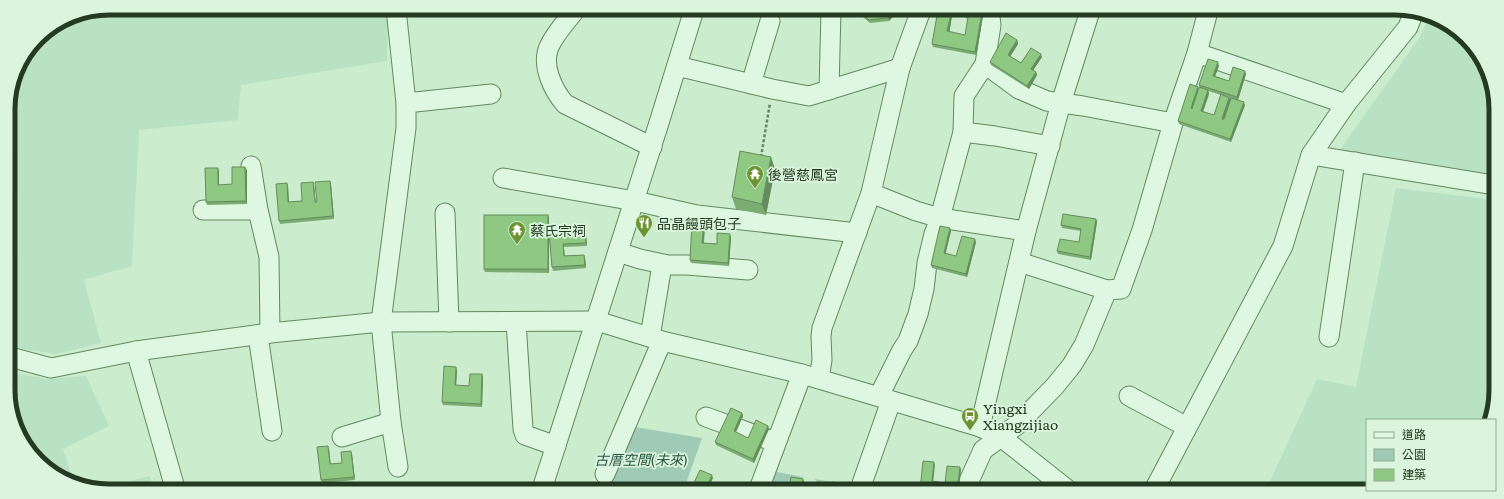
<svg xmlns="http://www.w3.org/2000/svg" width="1504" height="499" font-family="Literata,'Noto Sans TC',serif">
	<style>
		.farmland { fill: #b8e2c3 }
		.green { fill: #9fcab6 }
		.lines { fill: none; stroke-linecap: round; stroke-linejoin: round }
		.minor-casing { stroke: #628860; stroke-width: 21 }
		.path { stroke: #628860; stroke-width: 2.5; stroke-dasharray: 3 2; stroke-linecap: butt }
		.minor { stroke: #def7e0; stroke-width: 19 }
		.wall { fill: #7bac71; fill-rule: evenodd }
		.shaded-wall { fill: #648c5c }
		.building { fill: #8fc883; stroke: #648c5c }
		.labels { text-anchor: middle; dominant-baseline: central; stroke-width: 3.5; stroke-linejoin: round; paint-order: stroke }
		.poi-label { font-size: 14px; fill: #253a22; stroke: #daf4dd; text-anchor: start }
		.park-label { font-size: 14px; font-style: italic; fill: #2a5546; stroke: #daf4dd }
		.rim { fill: none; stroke: #253a22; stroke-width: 5 }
	</style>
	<rect width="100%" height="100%" fill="#cbedce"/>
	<!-- farmland -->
	<g class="farmland">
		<path d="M109,8L388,9L387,61L241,85L238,120L139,130L132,266L84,280L101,343L56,354L10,347L8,102L16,70L38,37L70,16Z"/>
		<path d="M1429,16L1471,42L1494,89V181L1334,158L1420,37Z"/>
		<path d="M1396,188L1494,200L1492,417L1491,420H1367V490H1404L1402,491L1266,490L1317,379L1356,387Z"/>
		<path d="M10,372L47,379L86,376L109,426L63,449L74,482L33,457L10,410Z"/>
		<path d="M149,476L154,488H105Z"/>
	</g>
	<!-- green -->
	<g class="green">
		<path d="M622,425L702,438L684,489H597Z"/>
		<path d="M772,471L803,477L804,482L803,489H765Z"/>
		<path d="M815,479L857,486L856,489H818L819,485Z"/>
	</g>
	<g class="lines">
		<defs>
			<g id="minor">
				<path d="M396,9L406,103V128L381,322L391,422L398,467"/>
				<path d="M576,9C567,21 555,33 549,47C541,65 553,90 565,104L652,147"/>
				<path d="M1197,53L1346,104"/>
				<path d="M985,64L1019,89L1047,101L1083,106L1173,123"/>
				<path d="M677,66L772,89L809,96L900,68"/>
				<path d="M751,84L770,21"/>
				<path d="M829,90L831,10"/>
				<path d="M406,103L491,94"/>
				<path d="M963,132L995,136L1050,146"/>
				<path d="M1311,155L1494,185"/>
				<path d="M251,166L258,210L269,257L270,333"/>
				<path d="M503,178L635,201L697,215L857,233"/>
				<path d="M871,193L916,211L940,218L1026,231"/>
				<path d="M203,210H258"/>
				<path d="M445,213L449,322"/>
				<path d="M618,252L640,259L668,265H687L748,270"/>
				<path d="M1019,262L1107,290"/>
				<path d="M516,322L523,429L525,435L556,446"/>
				<path d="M258,335L272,431"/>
				<path d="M650,337L661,271"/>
				<path d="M1329,337L1355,162"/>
				<path d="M136,351L175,488"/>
				<path d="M10,357L51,368L136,351L270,333L381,322L597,321L662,341L802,374L980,427L1001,437L1068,490"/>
				<path d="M819,379L822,360L821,337L822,328L871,193L900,68L921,10"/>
				<path d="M879,396L902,350L908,341L918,314L924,289L927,263L934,234L940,218L963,132L964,96L985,64L991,25L990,17L973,10"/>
				<path d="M1129,396L1187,427"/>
				<path d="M706,417L775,442"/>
				<path d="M980,427L1026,231L1061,103L1090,11"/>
				<path d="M342,437L391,422"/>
				<path d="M605,474L662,341"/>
				<path d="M542,489L658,126L694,10"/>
				<path d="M759,489L802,374"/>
				<path d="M860,489L891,401"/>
				<path d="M965,490L983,450L1017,425L1055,386L1072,365L1084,345L1107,290L1121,289L1142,230L1173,123L1197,53L1208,11"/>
				<path d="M1154,490L1283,246L1311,155L1346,104L1408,27L1414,11"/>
			</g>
		</defs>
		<!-- minor casing -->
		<use href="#minor" class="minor-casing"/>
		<!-- path -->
		<path class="path" d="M761,157L770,103"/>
		<!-- minor -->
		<use href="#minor" class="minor"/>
	</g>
	<!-- wall -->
	<g class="wall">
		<path d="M855,10H899L889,21L870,23Z"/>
		<path d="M938,10H953L949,32L965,35L982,13L983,16L976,55L933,47L932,44Z"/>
		<path d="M1017,40L1018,44L1010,57L1021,63L1042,57L1033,70L1036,72L1037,75L1029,89L991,65L990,62Z"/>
		<path d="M1219,66L1215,76L1229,81L1246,74L1238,100L1245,105L1231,142L1179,124L1178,121L1200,88L1199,85ZM1208,91L1221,95L1214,115L1203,112L1209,94Z"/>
		<path d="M775,169L766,215L736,209L732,197Z"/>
		<path d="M247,170V204L207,205L206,202L219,171V185L232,184Z"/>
		<path d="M331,184L334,219L280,224L279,221L288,186L289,202L302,201L314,185L315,202H317Z"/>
		<path d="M549,218V273L485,272L484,269Z"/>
		<path d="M1096,219L1097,222L1091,260L1058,254L1057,251L1079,242L1081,231L1062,228L1061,225Z"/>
		<path d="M705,227L704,243L717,244L731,237L729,266L691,263L690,260Z"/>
		<path d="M951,231L945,253L956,256L976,242L967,277L932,268L931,265Z"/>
		<path d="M549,233L586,234L587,246L564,247V256L584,255L585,258L586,268L553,271L552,267Z"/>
		<path d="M457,370L456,385L469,386L483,377L482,407L443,405L442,402Z"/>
		<path d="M742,413L743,416L736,432L748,438L768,426L769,429L754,463L716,445L715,442Z"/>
		<path d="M329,449L330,464L342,463L352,454L355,480L322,483L321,480Z"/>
	</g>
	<!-- shaded-wall -->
	<g class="shaded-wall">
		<path d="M896,10H899L889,21L888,18Z"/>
		<path d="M952,10H953L949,35L947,31Z"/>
		<path d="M982,13L983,16L976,55L975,52Z"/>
		<path d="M1017,40L1018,44L1009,58L1008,55Z"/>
		<path d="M1041,54L1042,57L1032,72L1031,69Z"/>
		<path d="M1218,62L1219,66L1214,79L1213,76Z"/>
		<path d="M1245,71L1246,74L1238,100L1237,97Z"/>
		<path d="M1036,72L1037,75L1029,89L1027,86Z"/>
		<path d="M1198,87L1199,90L1192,111L1191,108Z"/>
		<path d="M1208,90L1209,94L1202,114L1201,111Z"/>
		<path d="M1229,98L1231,101L1224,122L1222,119Z"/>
		<path d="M1244,102L1245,105L1231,142L1230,139Z"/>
		<path d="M771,157L775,169L766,215L762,204Z"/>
		<path d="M245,167L247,170V204L246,201Z"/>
		<path d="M218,168L219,171V188L218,185Z"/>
		<path d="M330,181L331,184L334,219L333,216Z"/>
		<path d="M313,182L314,185L316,205L315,202Z"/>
		<path d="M287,183L288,186L289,205L288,202Z"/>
		<path d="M548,215L549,218V273L548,269Z"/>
		<path d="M1096,219L1097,222L1091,260L1090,257Z"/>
		<path d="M704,223L705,227L703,246L702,243Z"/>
		<path d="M950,228L951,231L945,256L944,253Z"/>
		<path d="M585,231L586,234L587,246L586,243Z"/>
		<path d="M730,234L731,237L729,266L728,263Z"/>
		<path d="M975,239L976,242L967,277L966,274Z"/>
		<path d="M563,244L564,247L565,259L564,256Z"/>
		<path d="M584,255L585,258L586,268L585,265Z"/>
		<path d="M456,367L457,370L456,388L455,385Z"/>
		<path d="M482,374L483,377L482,407L481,404Z"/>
		<path d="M742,413L743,416L735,434L734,431Z"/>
		<path d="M768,426L769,429L754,463L753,459Z"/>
		<path d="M328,446L329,449L331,467L330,464Z"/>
		<path d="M351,451L352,454L355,480L354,477Z"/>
		<path d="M934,462L935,465L933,484L932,481Z"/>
		<path d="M960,467L961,470L959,490H957Z"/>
		<path d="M712,475L713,478L708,489L706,488Z"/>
		<path d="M803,479L804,482L803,489H801Z"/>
	</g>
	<!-- building -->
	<g class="building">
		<path d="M857,10H896L888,18L869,20Z"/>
		<path d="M938,10H952L947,31L965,35L969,11L982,13L975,52L932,44Z"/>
		<path d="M1006,33L1017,40L1008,55L1021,63L1031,48L1041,54L1031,69L1036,72L1027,86L990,62Z"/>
		<path d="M1208,59L1218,62L1213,76L1229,81L1233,67L1245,71L1237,97L1199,85Z"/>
		<path d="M1190,84L1198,87L1191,108L1192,109L1199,87L1208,90L1201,111L1214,115L1221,94L1229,98L1222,119H1224L1231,98L1244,102L1230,139L1178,121Z"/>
		<path d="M740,151L771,157L762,204L732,197Z"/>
		<path d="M232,167H245L246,201L206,202L205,168H218V185L232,184Z"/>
		<path d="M330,181L333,216L279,221L276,184L287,183L288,202L302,201L301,183L313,182L315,202H317L315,182Z"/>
		<path d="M1063,214L1096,219L1090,257L1057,251L1060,239L1079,242L1081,229L1061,225Z"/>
		<rect x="484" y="215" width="64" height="54"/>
		<path d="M692,222L704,223L702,243L717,244V233L730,234L728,263L690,260Z"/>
		<path d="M940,226L950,228L944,253L956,256L962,236L975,239L966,274L931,265Z"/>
		<path d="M585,231L586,243L563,244L564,256L584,255L585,265L552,267L549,233Z"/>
		<path d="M444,366L456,367L455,385L469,386L470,374H482L481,404L442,402Z"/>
		<path d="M731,408L742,413L734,431L748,438L756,420L768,426L753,459L715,442Z"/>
		<path d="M328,446L330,464L342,463L341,452L351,451L354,477L321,480L317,447Z"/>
		<path d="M923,461L934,462L932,481L945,483L947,466L960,467L957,490H920Z"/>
		<path d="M700,470L712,475L706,488L709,489H691Z"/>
		<path d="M791,477L803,479L801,489H789Z"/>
		<path d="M818,482L829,484L828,489H816Z"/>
		<path d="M832,482L846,484L845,489H831Z"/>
	</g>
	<!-- icons -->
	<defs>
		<symbol id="temple-pin" viewBox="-11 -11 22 30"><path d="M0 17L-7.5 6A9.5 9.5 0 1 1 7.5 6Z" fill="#6d9433" stroke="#daf4dd"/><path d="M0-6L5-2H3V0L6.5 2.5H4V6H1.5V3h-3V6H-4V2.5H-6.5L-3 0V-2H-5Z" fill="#fff"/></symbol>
		<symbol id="restaurant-pin" viewBox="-11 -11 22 30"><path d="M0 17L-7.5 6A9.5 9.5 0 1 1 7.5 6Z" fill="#6d9433" stroke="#daf4dd"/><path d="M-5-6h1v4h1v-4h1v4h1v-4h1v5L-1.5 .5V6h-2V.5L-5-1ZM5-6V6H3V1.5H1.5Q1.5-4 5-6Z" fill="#fff"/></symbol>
		<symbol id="bus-pin" viewBox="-11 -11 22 30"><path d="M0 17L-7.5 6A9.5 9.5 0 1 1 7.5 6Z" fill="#6d9433" stroke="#daf4dd"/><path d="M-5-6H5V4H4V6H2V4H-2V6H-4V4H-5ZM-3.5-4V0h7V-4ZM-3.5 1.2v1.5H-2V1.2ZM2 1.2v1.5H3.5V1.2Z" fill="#fff"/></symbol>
	</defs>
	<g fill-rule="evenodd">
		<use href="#temple-pin" x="745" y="164" width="20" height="27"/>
		<use href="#restaurant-pin" x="634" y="213" width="20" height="27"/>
		<use href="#temple-pin" x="507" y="220" width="20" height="27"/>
		<use href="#bus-pin" x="960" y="406" width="20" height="27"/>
	</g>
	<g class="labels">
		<!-- poi labels -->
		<g class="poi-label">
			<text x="768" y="174">後營慈鳳宮</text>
			<text x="657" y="223">品晶饅頭包子</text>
			<text x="530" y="230">蔡氏宗祠</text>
			<text x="983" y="408">Yingxi<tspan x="983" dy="16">Xiangzijiao</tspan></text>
		</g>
		<!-- park labels -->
		<g class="park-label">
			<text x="641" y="459">古厝空間(未來)</text>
		</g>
	</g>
	<!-- crop -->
	<path d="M0 0H1504V499H0ZM109 15H1395A94 94 0 0 1 1489 109V390A94 94 0 0 1 1395 484H109A94 94 0 0 1 15 390V109A94 94 0 0 1 109 15Z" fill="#daf4dd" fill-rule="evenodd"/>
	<path class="rim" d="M109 15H1395A94 94 0 0 1 1489 109V390A94 94 0 0 1 1395 484H109A94 94 0 0 1 15 390V109A94 94 0 0 1 109 15Z"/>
	<!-- legend -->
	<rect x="1366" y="419" width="130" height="72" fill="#daf4dd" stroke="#92aa92"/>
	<rect x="1374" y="432" width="20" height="6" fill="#def7e0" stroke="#92aa92"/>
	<text x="1402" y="439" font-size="12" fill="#253a22">道路</text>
	<rect x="1374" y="449" width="20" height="12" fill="#9fcab6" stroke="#92aa92"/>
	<text x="1402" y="459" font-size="12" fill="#253a22">公園</text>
	<rect x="1374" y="469" width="20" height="12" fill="#8fc883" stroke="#92aa92"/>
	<text x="1402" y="479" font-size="12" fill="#253a22">建築</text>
</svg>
